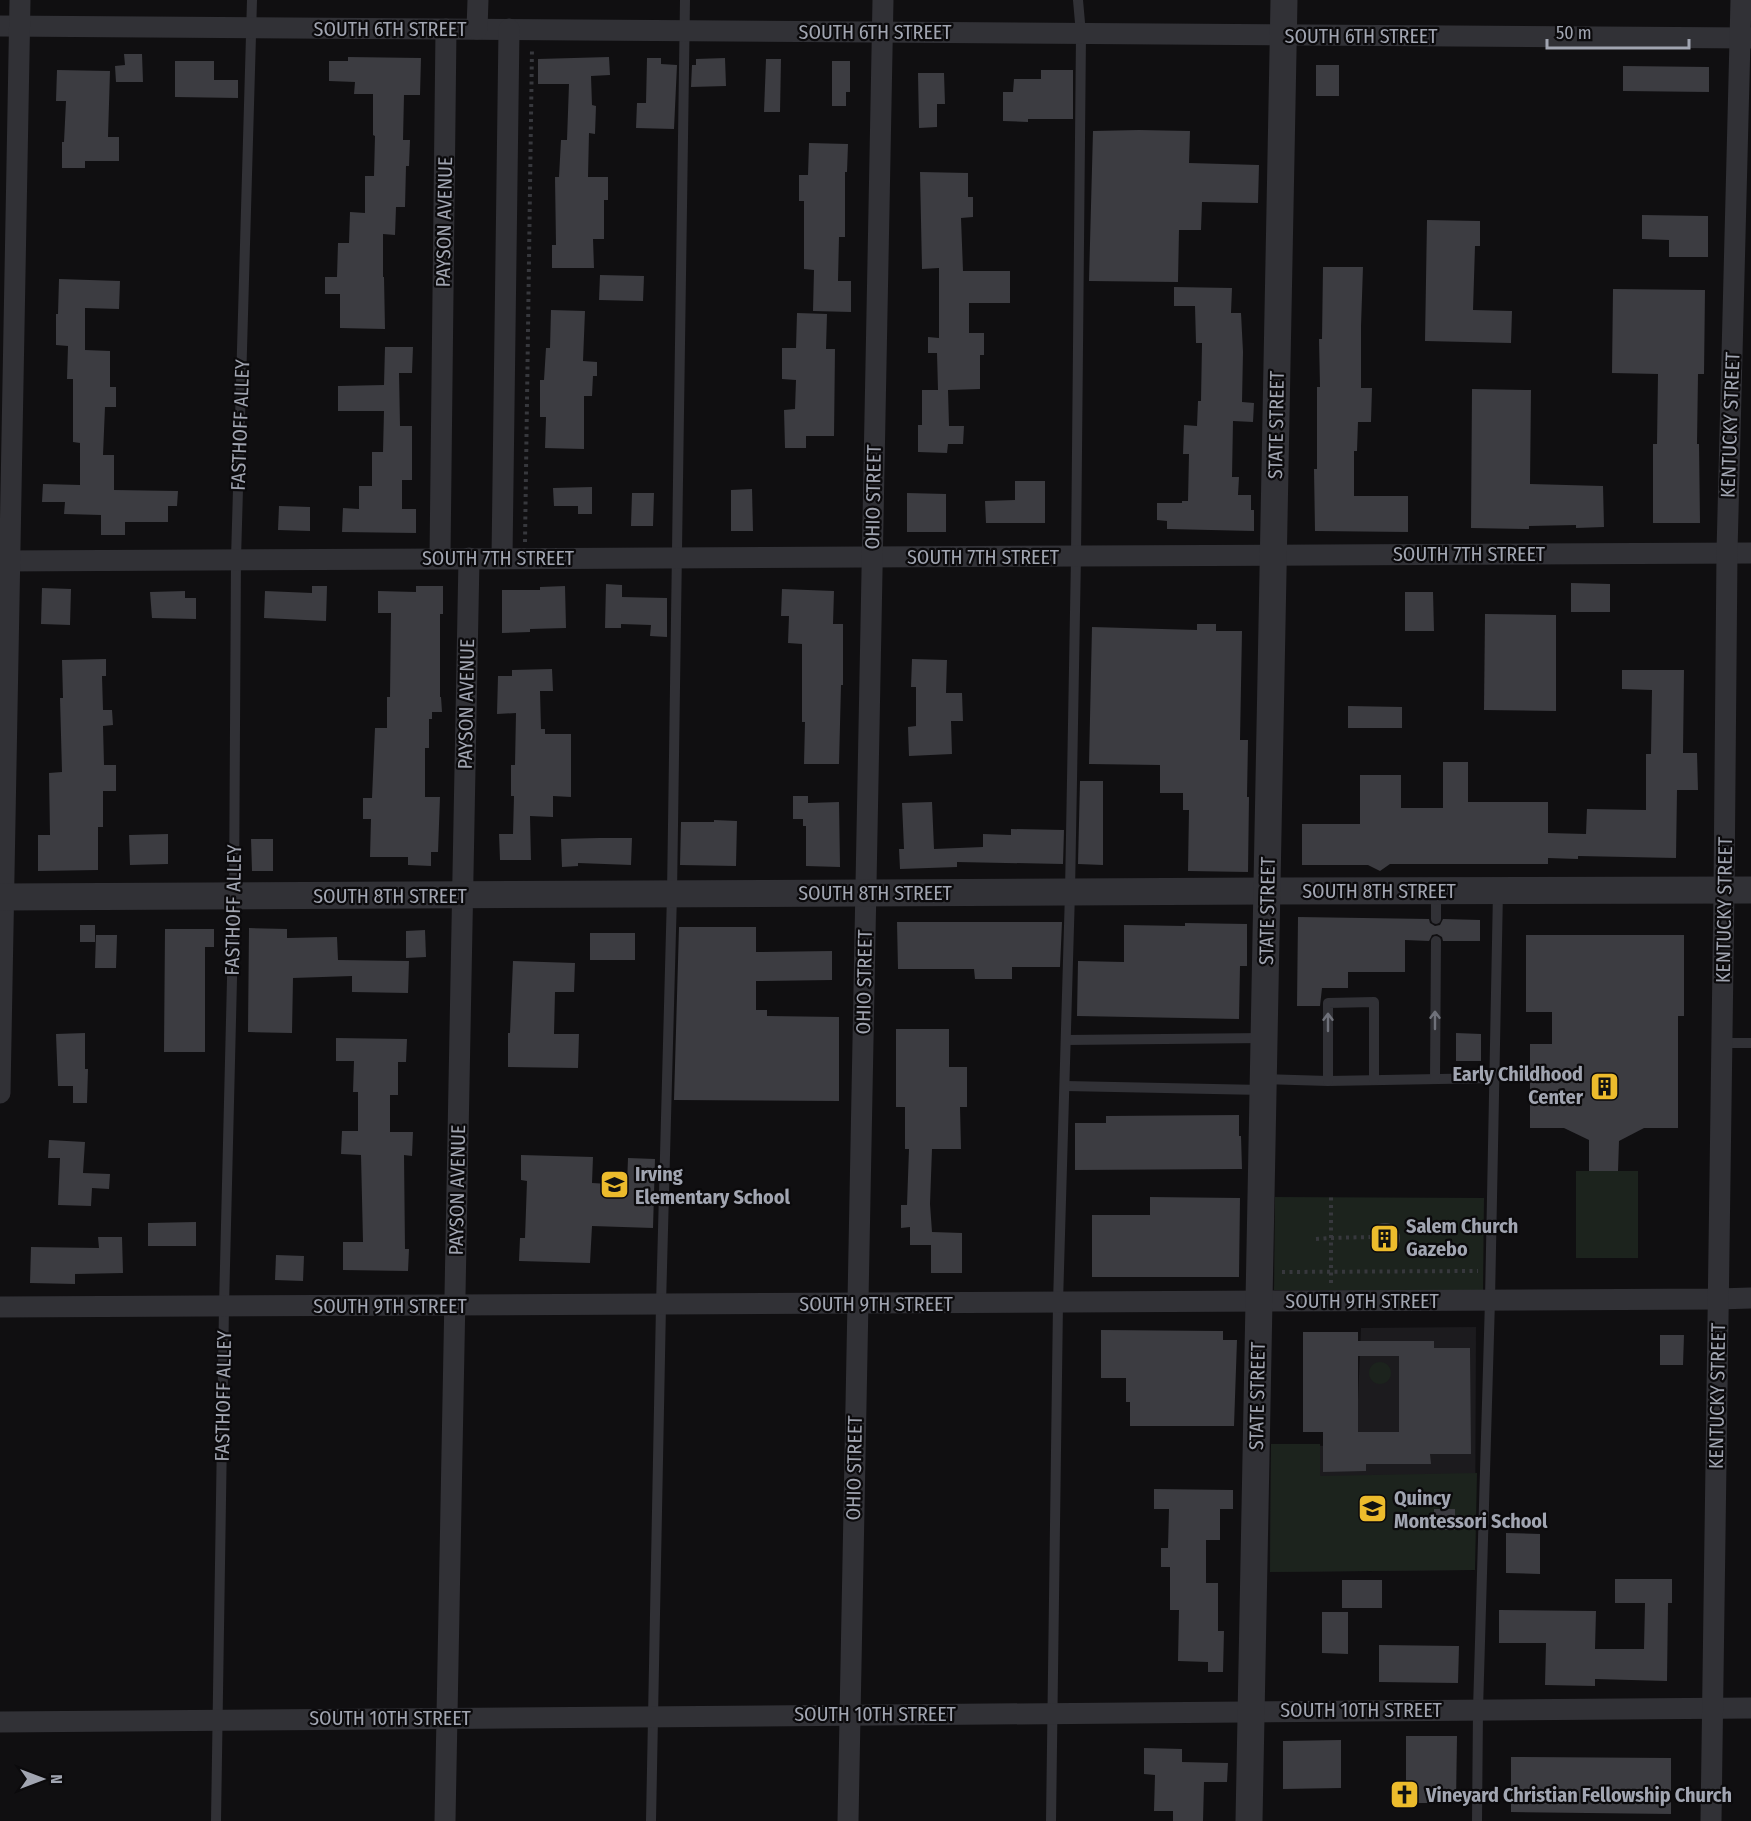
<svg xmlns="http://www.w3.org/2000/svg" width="1751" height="1821" font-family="'Fira Sans Condensed',sans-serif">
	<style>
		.built { fill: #1c1b1e }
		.green { fill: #1c231d }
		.building { fill: #3c3c41; fill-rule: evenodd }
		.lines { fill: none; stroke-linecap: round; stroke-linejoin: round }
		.path { stroke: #37383d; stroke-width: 4; stroke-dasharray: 3 4.5; stroke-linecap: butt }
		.service { stroke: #313136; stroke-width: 10 }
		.minor { stroke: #313136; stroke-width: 21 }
		.tertiary { stroke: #313136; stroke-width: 27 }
		.oneway { stroke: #6f717a }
		.labels { text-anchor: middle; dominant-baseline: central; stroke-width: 4.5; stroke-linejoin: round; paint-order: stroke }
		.street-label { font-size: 20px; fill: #a1a5b1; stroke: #0b0a0c }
		.poi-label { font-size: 20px; font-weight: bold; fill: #a1a5b1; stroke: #0b0a0c; text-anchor: start }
	</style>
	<rect width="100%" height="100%" fill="#100f11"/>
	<!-- built -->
	<path class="built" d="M1476,1327L1475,1570L1270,1572L1271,1444L1356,1447L1361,1328Z"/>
	<!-- green -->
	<g class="green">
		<rect x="1576" y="1171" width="62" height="87"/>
		<path d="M1275,1197L1484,1198L1483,1291L1274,1290Z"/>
		<circle cx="1380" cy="1373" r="11"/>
		<path d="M1271,1444H1320V1476L1477,1473L1475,1570L1270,1572Z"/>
	</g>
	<!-- building -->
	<g class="building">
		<path d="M124,54H142L143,82H116L115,66L125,65Z"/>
		<path d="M348,57L421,58L420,95H404L403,140H410L409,166H406L405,207H396L395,235L383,234V277H384L385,329L340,328V294H325V277H337L338,243H349L350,212L365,213V176H374L375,136L373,135V94H354L355,82L329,81V61H348Z"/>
		<path d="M609,57L610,75L591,76L592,105L596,106L595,134L589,133L588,177H608V200H604V239H593L594,268H552V245H556L555,177H559L561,140H567L569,84H538V59Z"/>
		<path d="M647,58H661V64L677,65L674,129L636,128L637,103H646Z"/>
		<path d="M725,58L726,86L691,87L692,65H696V59Z"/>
		<path d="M766,59H781L780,112H764Z"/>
		<path d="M175,61H214V80H238V98L175,97Z"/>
		<path d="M832,61H850V92H846V106H832Z"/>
		<rect x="1316" y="65" width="23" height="31"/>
		<path d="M1623,66L1709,67V92L1623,91Z"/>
		<path d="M57,70L110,71L108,137H119V161H85V168H62V142H64L66,101H56Z"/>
		<path d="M1041,70H1073V119H1028V122L1003,121V92H1013L1014,79H1041Z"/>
		<path d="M918,73H944L945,104H937V127L919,128Z"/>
		<path d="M1139,130L1190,131L1189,163L1259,165L1258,203L1202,202L1201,230H1179L1178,282L1089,281L1093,131Z"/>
		<path d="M809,143L848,144L847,172H845V237H839L838,281H851V312L813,311L814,270L804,269V201H799V175H808Z"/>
		<path d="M920,172L968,173V197H973V217L961,218L963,271H1010V303H969V333H984V355H980V389L948,390L949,426H964L963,444H948L947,453L918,452V425H922V390H938L937,353H928V337L939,338V268L922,269Z"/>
		<path d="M1642,215L1708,216V257H1669V240L1642,239Z"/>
		<path d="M1427,220L1480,221V246H1475L1473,310L1512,311L1511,343L1425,341Z"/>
		<path d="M1323,267H1363L1361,326V388H1372L1371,422H1358L1357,451H1354V496H1408V532L1315,531L1314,469H1317V387H1320L1319,339H1322Z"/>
		<path d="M600,275L644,276L643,301L599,300Z"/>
		<path d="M59,279L120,281L119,309L85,308V350L110,351V387H116V407H105L103,455H114V490L178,491L177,506H168V522H125V535H101V515L64,514L65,502H42L43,484L80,485V443L73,442V379H67L68,346L56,345V314H58Z"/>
		<path d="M1174,287L1232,288L1231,313H1241L1243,352L1242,402L1254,403L1253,422L1233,421L1232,477H1239L1238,495H1251V510H1254V531L1167,529V521L1157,520V503H1182V501H1188L1189,454H1183L1184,425L1197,426L1198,401H1201L1202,343H1196L1195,306H1174Z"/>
		<path d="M1613,289L1705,290L1704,374H1698L1697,444H1699L1700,523H1653V444H1657L1658,374L1612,373Z"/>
		<path d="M551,310L585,311L583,361L597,362V376H593L592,396H584V449L545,448L546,417H540V380H544L546,348H550Z"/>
		<path d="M797,313L827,314L826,349H835L834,436H806V448H785L784,410L795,409L796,380L782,379V348H796Z"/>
		<path d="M385,347H413L412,373H399L400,426H412V480H402V509H416V533L342,532L343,508L359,509V486H372V452H383L384,411H338V386L384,385Z"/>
		<path d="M1472,389L1531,390L1530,484L1603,486L1604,527L1576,528V525L1529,526V529L1471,528Z"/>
		<path d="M1015,481H1045V523H986L985,501L1015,500Z"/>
		<path d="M592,487V514H578V506H554L553,488Z"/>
		<path d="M752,489L753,531H731V490Z"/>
		<path d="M632,493H654L653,526H631Z"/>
		<path d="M907,493L946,494V532H907Z"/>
		<path d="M279,506L310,507V531L278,530Z"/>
		<path d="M1571,583L1610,584V612H1571Z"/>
		<path d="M606,584L622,585V597L667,598V637L650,636L651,625L621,624V628H605Z"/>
		<path d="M312,586H327L326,621L264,618L265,591L312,593Z"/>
		<path d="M416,586H443V614H440V697H441L442,712H432V719H429V748H425V797H440L438,852H431V866L408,865V857H370L371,819H363V798H372L375,728H387V697H390L391,613H378V591L416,592Z"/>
		<path d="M565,586L566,628L530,629V632L502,633V590H540V587Z"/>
		<path d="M42,588L71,589L70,625L41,624Z"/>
		<path d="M782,589L834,591L833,624H843V685H841L839,764H804L805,722H802V644L788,643L789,616H781Z"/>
		<path d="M185,591V598H196V619L152,618L150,592Z"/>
		<path d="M1405,592H1433L1434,631H1405Z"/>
		<path d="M1485,614L1556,615V711L1484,710Z"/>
		<path d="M1197,624H1216V631H1242L1240,740H1248L1247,797H1249L1248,872L1188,871L1189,810H1183V793H1160V765L1089,764L1092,627L1197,630Z"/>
		<path d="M106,659V676H102L103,710H112L113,725L103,726L104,765H116V791H103V827H98V870L38,871V835H50L49,773L62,772L60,698H63L62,660Z"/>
		<path d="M912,659L947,660L946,693H962L963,721H951L952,754L909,756L908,727L916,726V687H911Z"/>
		<path d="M552,669L553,691H540L541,729H545V734H571V797L553,796V817L530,816L531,860H500L499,834H513L514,796H511V765H515L516,713L497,714L498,676H512V670Z"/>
		<path d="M1622,670H1684L1683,753H1697L1698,790H1677L1676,858L1578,856V859L1548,858V864H1390L1380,871L1368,865H1302V824H1360V775H1401V808H1443V762H1468V802H1548V833L1586,834L1587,809L1646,810V754H1651L1652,690L1622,689Z"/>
		<path d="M1348,706L1402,707V728H1348Z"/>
		<path d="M1080,781H1103V865L1078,864Z"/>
		<path d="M793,796H808V803L839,802L840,867L806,866V826H803V819H793Z"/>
		<path d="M932,802L934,849L983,847V834L1011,835V829L1064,830L1063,864L957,862V867L900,869L899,849H904L902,803Z"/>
		<path d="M714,820L737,821L736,866L680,865L681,822H714Z"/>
		<path d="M168,834V864L130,865L129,835Z"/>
		<path d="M599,838H632L631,865L578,863V866L562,867L561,839Z"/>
		<path d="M251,839H273V871H252Z"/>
		<path d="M1298,917L1429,919L1430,923L1435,926L1440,925L1443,919L1480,920V941H1443L1442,937L1437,934L1432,935L1429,941L1405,940V972H1348V988H1322L1320,1006H1297Z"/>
		<path d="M897,922H1062L1060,967H1012V979H975L974,969H898Z"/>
		<path d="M1185,923L1247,924V966H1240L1239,1019L1077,1016L1078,961L1124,962V925L1185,926Z"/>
		<rect x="80" y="925" width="15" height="17"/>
		<path d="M679,927H756V952L832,951V980L756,981V1010H767V1016L839,1017V1101L674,1100Z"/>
		<path d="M249,928L287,929V938L337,937L338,960L409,961L408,993L352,992V976L293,978L292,1033L248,1032Z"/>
		<path d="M165,929H214V947H205V1052H164Z"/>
		<path d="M425,930L426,957L406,958V931Z"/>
		<rect x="590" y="933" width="45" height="27"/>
		<path d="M96,935H117L116,968H95Z"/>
		<path d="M1526,935H1684V1016H1678V1128H1644L1619,1141L1618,1171H1589V1140L1564,1128H1530V1044H1552V1012H1526Z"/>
		<path d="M513,961L575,963L574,992H555L554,1034H579L578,1068L508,1067V1033H510Z"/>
		<path d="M896,1029H949V1067H967V1107H960L961,1149H932L930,1204L932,1232L962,1233V1273H931V1245H910V1227L901,1228V1205H907L909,1149H905V1107H896Z"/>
		<path d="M85,1033V1069H88L87,1103H73V1086H58L56,1034Z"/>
		<path d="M1456,1033L1481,1034V1061H1456Z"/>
		<path d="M336,1038L407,1039L406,1062H398V1095H390V1132H413L412,1156L404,1155L405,1249H409L408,1271L343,1270V1242H363L361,1155L341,1154L342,1131H358V1092H353L354,1061H336Z"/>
		<path d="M1239,1115V1136H1241L1242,1169L1075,1170V1123H1106V1116Z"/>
		<path d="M49,1140L85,1142L83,1173L110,1174L109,1189L92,1188L91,1206L58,1205L60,1158H48Z"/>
		<path d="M521,1155L593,1157L592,1183L627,1185L628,1158L655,1159L653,1228L592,1226L590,1263L519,1261L520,1238H525L527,1181L521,1180Z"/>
		<path d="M1150,1197L1240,1198L1239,1277H1092V1215H1150Z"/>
		<path d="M196,1222V1246H148V1223Z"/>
		<circle cx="1385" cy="1238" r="15"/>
		<path d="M98,1237H122L123,1273L75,1274V1284L30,1283L31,1247L99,1248Z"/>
		<path d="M276,1255L304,1256L303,1281L275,1280Z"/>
		<path d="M1101,1330L1223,1331V1340H1237L1234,1426H1130V1402H1126V1378H1101Z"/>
		<path d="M1303,1332H1358V1341H1434V1348H1470L1471,1454H1430L1431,1464H1366V1471L1323,1472V1432H1303ZM1358,1356H1399V1432H1358Z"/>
		<path d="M1660,1335H1684L1683,1365H1660Z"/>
		<path d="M1154,1489L1233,1490V1509H1220V1540H1206V1583H1218V1631H1224L1223,1672H1208V1662L1178,1661L1179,1610H1170V1567H1161V1548H1168L1169,1509H1154Z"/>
		<rect x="1434" y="1509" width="21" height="21"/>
		<path d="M1506,1533L1540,1534V1574L1506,1573Z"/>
		<path d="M1615,1579H1672V1603H1668L1667,1681L1595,1679V1686L1545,1685L1546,1643H1499V1610L1596,1611L1595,1649H1644L1645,1603H1615Z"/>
		<rect x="1342" y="1580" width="40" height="28"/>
		<path d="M1322,1612H1348V1654L1322,1653Z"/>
		<path d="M1379,1645L1459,1646L1458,1683L1379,1682Z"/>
		<path d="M1406,1736H1457L1456,1803H1406Z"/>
		<path d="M1341,1740V1788L1283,1789V1741Z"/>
		<path d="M1144,1748L1182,1749V1762L1228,1763L1227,1782H1204L1203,1821H1173V1811H1154L1155,1775L1144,1774Z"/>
		<path d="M1511,1757L1671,1758V1814L1511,1812Z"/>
	</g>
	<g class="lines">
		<!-- path -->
		<g class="path">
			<path d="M525,542L532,48"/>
			<path d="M1316,1239L1331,1238V1197"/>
			<path d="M1282,1272L1478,1271"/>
			<path d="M1331,1283V1238L1370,1237"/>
		</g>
		<!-- service -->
		<g class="service">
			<path d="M1436,890V919"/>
			<path d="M1066,1040L1264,1038"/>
			<path d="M1721,1043H1751"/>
			<path d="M1264,1079L1328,1081L1494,1078"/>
			<path d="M1435,1079L1436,941"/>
			<path d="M1328,1081V1003L1374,1002V1080"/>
			<path d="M1065,1086L1263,1090"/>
			<path d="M216,1821L224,1307L234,897L236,559L252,0"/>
			<path d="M651,1821L661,1305L672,894L685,0"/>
			<path d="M1051,1821L1058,1303L1070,892L1076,556L1081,34L1078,0"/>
			<path d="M1477,1821L1478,1710L1490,1300L1498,891"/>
		</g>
		<!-- minor -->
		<g class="minor">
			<path d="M0,26L1751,38"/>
			<path d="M477,29L478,0"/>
			<path d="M440,558L446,29"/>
			<path d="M502,558L509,29"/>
			<path d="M0,561L1751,553"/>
			<path d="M0,1093L20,0"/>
			<path d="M0,1307L1718,1299L1751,1298"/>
			<path d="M0,1722L1751,1708"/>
			<path d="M445,1821L469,558"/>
			<path d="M848,1821L883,0"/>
			<path d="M1711,1821L1724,891L1727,552L1741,0"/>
		</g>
		<!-- tertiary -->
		<g class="tertiary">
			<path d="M0,897L1267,891L1751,890"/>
			<path d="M1249,1821L1284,0"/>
		</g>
	</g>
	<!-- one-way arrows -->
	<defs><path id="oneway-shaft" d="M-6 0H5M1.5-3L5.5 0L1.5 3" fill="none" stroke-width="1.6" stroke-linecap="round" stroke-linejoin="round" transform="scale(1.5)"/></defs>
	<g class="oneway">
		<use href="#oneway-shaft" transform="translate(1435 1020) rotate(-90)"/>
		<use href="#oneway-shaft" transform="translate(1328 1022) rotate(-90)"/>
	</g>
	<!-- icons -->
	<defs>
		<symbol id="building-square" viewBox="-11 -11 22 22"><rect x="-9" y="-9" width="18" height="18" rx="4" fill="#ecbb2c" stroke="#0b0a0c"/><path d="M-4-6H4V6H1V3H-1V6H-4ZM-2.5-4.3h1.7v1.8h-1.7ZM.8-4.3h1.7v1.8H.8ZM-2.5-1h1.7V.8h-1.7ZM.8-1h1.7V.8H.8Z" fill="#111"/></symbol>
		<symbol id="school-square" viewBox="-11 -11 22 22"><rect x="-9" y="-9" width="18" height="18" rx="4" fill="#ecbb2c" stroke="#0b0a0c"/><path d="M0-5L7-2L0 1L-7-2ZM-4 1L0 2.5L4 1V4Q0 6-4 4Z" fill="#111"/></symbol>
		<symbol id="church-square" viewBox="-11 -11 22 22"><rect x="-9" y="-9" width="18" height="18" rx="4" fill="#ecbb2c" stroke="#0b0a0c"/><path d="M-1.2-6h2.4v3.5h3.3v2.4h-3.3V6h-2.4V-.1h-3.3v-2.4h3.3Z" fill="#111"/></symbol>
	</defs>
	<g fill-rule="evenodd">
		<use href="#building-square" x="1588" y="1070" width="33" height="33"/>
		<use href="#school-square" x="598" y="1168" width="33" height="33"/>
		<use href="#building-square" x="1368" y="1222" width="33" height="33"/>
		<use href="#school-square" x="1356" y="1492" width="33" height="33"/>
		<use href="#church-square" x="1388" y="1778" width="33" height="33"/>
	</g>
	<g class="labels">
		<!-- street labels -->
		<g class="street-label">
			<text x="390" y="29">SOUTH 6TH STREET</text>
			<text x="875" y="32">SOUTH 6TH STREET</text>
			<text x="1361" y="36">SOUTH 6TH STREET</text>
			<text transform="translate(444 222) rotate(-89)">PAYSON AVENUE</text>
			<text transform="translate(240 425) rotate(-88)">FASTHOFF ALLEY</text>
			<text transform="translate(1276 425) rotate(-89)">STATE STREET</text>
			<text transform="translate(1730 425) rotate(-88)">KENTUCKY STREET</text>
			<text transform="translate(873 497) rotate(-89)">OHIO STREET</text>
			<text x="1469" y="554">SOUTH 7TH STREET</text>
			<text x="983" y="557">SOUTH 7TH STREET</text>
			<text x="498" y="558">SOUTH 7TH STREET</text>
			<text transform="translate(466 704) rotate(-89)">PAYSON AVENUE</text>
			<text x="1379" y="891">SOUTH 8TH STREET</text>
			<text x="875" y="893">SOUTH 8TH STREET</text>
			<text x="390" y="896">SOUTH 8TH STREET</text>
			<text transform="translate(233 910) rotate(-89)">FASTHOFF ALLEY</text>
			<text transform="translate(1724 910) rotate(-89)">KENTUCKY STREET</text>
			<text transform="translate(1267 911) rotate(-89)">STATE STREET</text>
			<text transform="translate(864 982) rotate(-89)">OHIO STREET</text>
			<text transform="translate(457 1190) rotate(-89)">PAYSON AVENUE</text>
			<text x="1362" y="1301">SOUTH 9TH STREET</text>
			<text x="876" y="1304">SOUTH 9TH STREET</text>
			<text x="390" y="1306">SOUTH 9TH STREET</text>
			<text transform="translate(223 1396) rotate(-89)">FASTHOFF ALLEY</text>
			<text transform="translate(1257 1396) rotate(-89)">STATE STREET</text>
			<text transform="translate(1717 1396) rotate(-89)">KENTUCKY STREET</text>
			<text transform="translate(854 1468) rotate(-89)">OHIO STREET</text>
			<text x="1361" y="1710">SOUTH 10TH STREET</text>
			<text x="875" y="1714">SOUTH 10TH STREET</text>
			<text x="390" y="1718">SOUTH 10TH STREET</text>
		</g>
		<!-- poi labels -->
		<g class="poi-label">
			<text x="1583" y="1074" text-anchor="end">Early Childhood<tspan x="1583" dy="23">Center</tspan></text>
			<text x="635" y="1174">Irving<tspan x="635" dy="23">Elementary School</tspan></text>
			<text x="1406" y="1226">Salem Church<tspan x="1406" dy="23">Gazebo</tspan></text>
			<text x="1394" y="1498">Quincy<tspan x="1394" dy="23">Montessori School</tspan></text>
			<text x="1426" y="1795">Vineyard Christian Fellowship Church</text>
		</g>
	</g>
	<!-- north arrow -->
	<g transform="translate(42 1779) rotate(90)" stroke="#0b0a0c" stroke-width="4.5" paint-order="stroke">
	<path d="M0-4.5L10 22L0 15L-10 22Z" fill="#a1a5b1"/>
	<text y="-9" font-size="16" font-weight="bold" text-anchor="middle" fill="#a1a5b1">N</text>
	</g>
	<!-- scale -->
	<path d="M1547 39v9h142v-9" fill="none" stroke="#a1a5b1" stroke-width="3"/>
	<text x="1556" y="39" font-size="18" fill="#a1a5b1" stroke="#0b0a0c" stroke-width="4.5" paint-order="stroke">50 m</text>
</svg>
